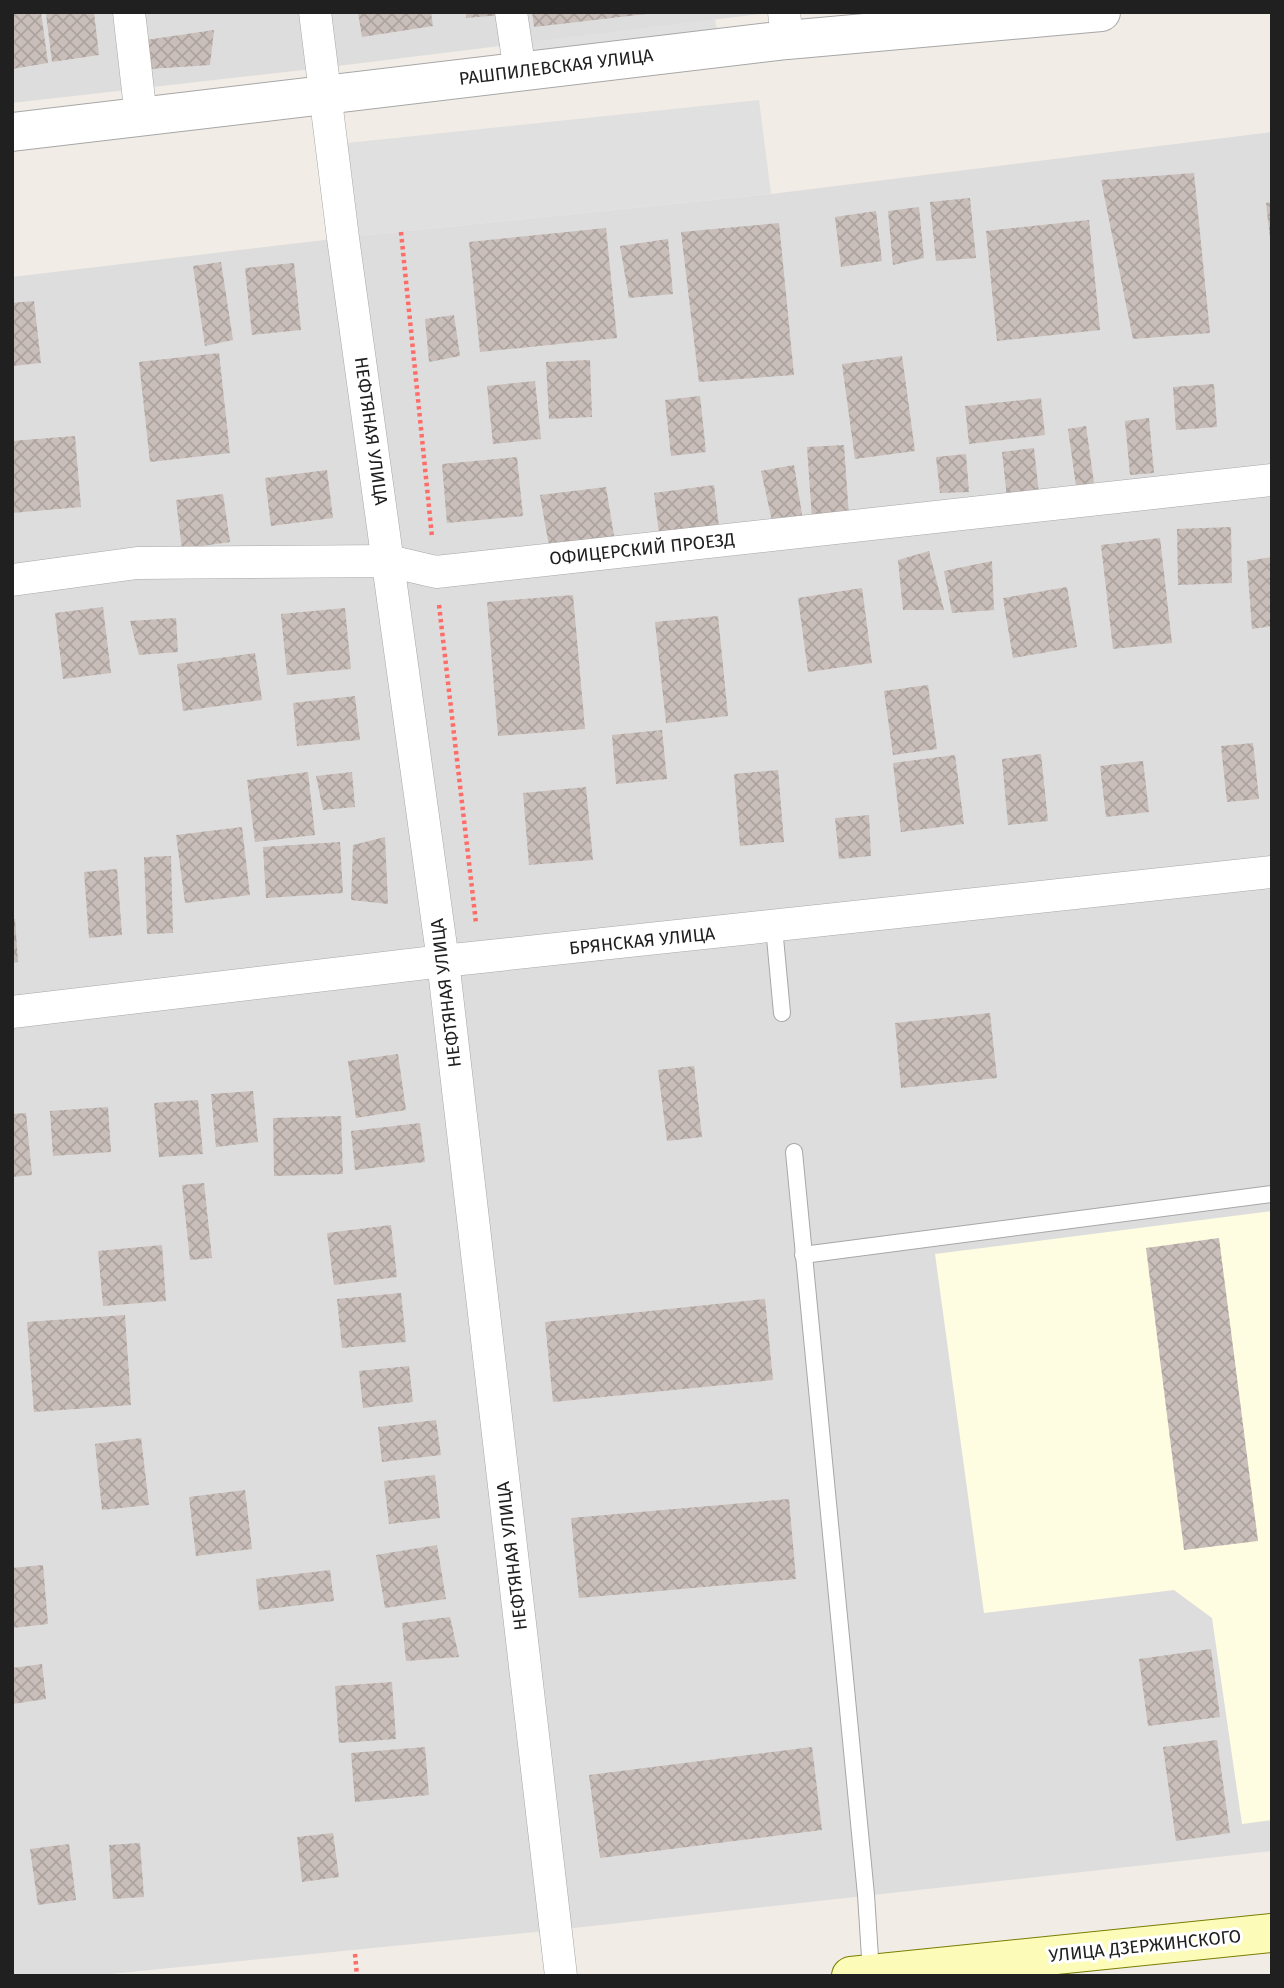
<svg xmlns="http://www.w3.org/2000/svg" width="1284" height="1988" font-family="'Fira Sans',sans-serif">
	<style>
		.residential { fill: #dedddd }
		.education { fill: #fffde1 }
		.parking { fill: #e0e0e0 }
		.building { fill: url(#building-cross-hatch) }
		.lines { fill: none; stroke-linecap: round; stroke-linejoin: round }
		.service-casing { stroke: #a7a7a7; stroke-width: 18 }
		.minor-casing { stroke: #a7a7a7; stroke-width: 33 }
		.tertiary-casing { stroke: #a7a7a7; stroke-width: 40 }
		.secondary-casing { stroke: #797e00; stroke-width: 40 }
		.path { stroke: #ff6d69; stroke-width: 4.5; stroke-dasharray: 3.5 3.5; stroke-linecap: butt }
		.service { stroke: #fff; stroke-width: 16 }
		.minor { stroke: #fff; stroke-width: 32 }
		.tertiary { stroke: #fff; stroke-width: 38 }
		.secondary { stroke: #fdfbb8; stroke-width: 38 }
		.labels { text-anchor: middle; dominant-baseline: central; stroke-width: 6; stroke-linejoin: round; paint-order: stroke }
		.street-label { font-size: 18px; fill: #202020; stroke: #fff }
	</style>
	<defs>
		<pattern id="building-cross-hatch" width="8" height="8" patternUnits="userSpaceOnUse" patternTransform="scale(1.75)"><rect width="8" height="8" fill="#c9beb9"/><path d="M0 0l8 8M0 8l8-8" fill="none" stroke="#aca39f"/></pattern>
	</defs>
	<rect width="100%" height="100%" fill="#f1ece6"/>
	<!-- residential -->
	<g class="residential">
		<path d="M12,12H776L321,68L12,103Z"/>
		<path d="M1272,132V1851L556,1930L90,1976H12V277L358,236L771,194Z"/>
	</g>
	<!-- education -->
	<path class="education" d="M1272,1211V1820L1242,1824L1212,1618L1174,1590L984,1613L935,1254Z"/>
	<!-- parking -->
	<g class="parking">
		<path d="M715,19L720,47L520,72L514,44Z"/>
		<path d="M759,100L771,194L358,236L347,143Z"/>
	</g>
	<!-- building -->
	<g class="building">
		<path d="M12,12H41L48,63L12,69Z"/>
		<path d="M60,12H94L99,55L52,62L46,14Z"/>
		<path d="M358,12H431L433,26L362,37Z"/>
		<path d="M466,12H501V15L466,18Z"/>
		<path d="M532,12H646V14L534,27Z"/>
		<path d="M214,30L210,65L150,69L146,40Z"/>
		<path d="M1194,173L1210,333L1133,339L1101,180Z"/>
		<path d="M970,198L976,258L936,261L930,202Z"/>
		<path d="M1272,202V239H1270L1266,203Z"/>
		<path d="M919,207L924,258L893,265L888,211Z"/>
		<path d="M876,211L882,261L841,267L835,217Z"/>
		<path d="M1089,220L1100,330L997,341L986,231Z"/>
		<path d="M779,223L794,375L699,382L681,232Z"/>
		<path d="M606,228L617,338L480,352L469,242Z"/>
		<path d="M668,239L673,294L629,298L620,246Z"/>
		<path d="M221,262L233,340L205,346L193,266Z"/>
		<path d="M294,263L301,330L252,335L245,268Z"/>
		<path d="M34,301L41,363L12,366V303Z"/>
		<path d="M454,315L460,356L429,362L425,319Z"/>
		<path d="M219,353L230,453L150,462L139,362Z"/>
		<path d="M902,356L915,451L855,459L842,364Z"/>
		<path d="M590,360L592,417L549,419L546,362Z"/>
		<path d="M535,381L541,439L493,444L487,386Z"/>
		<path d="M1214,384L1217,427L1176,430L1173,387Z"/>
		<path d="M700,396L706,452L671,456L665,400Z"/>
		<path d="M1041,398L1045,435L969,444L965,406Z"/>
		<path d="M1149,418L1154,473L1130,475L1125,421Z"/>
		<path d="M1086,426L1094,483L1076,486L1068,429Z"/>
		<path d="M75,436L81,507L12,513V441Z"/>
		<path d="M844,445L849,516L812,519L807,447Z"/>
		<path d="M1034,448L1040,503L1008,507L1002,452Z"/>
		<path d="M966,454L969,492L940,493L936,457Z"/>
		<path d="M517,457L523,516L447,523L442,464Z"/>
		<path d="M794,465L803,520L772,521L761,471Z"/>
		<path d="M327,470L333,518L271,526L265,478Z"/>
		<path d="M714,485L719,527L659,534L654,493Z"/>
		<path d="M606,487L615,542L549,546L540,495Z"/>
		<path d="M223,494L230,542L182,549L176,500Z"/>
		<path d="M1231,527L1232,583L1178,585L1177,529Z"/>
		<path d="M1160,538L1172,643L1113,649L1101,545Z"/>
		<path d="M929,551L944,610H903L898,560Z"/>
		<path d="M1272,557V626L1252,629L1247,561Z"/>
		<path d="M992,561L994,610L952,613L944,571Z"/>
		<path d="M1067,587L1077,647L1013,658L1003,598Z"/>
		<path d="M862,588L872,663L808,672L798,598Z"/>
		<path d="M573,595L585,729L498,736L487,602Z"/>
		<path d="M103,607L111,673L63,679L55,613Z"/>
		<path d="M345,608L351,669L287,675L281,614Z"/>
		<path d="M718,616L728,716L666,723L655,622Z"/>
		<path d="M176,618L178,652L139,655L130,621Z"/>
		<path d="M255,653L262,700L183,711L177,664Z"/>
		<path d="M928,685L937,749L893,755L884,691Z"/>
		<path d="M355,696L360,740L297,746L293,703Z"/>
		<path d="M662,730L667,779L616,784L612,735Z"/>
		<path d="M1253,743L1259,799L1227,802L1221,746Z"/>
		<path d="M1041,754L1048,821L1008,825L1002,759Z"/>
		<path d="M955,755L964,824L901,832L893,763Z"/>
		<path d="M1143,761L1149,812L1106,817L1100,766Z"/>
		<path d="M778,770L784,842L740,846L734,774Z"/>
		<path d="M308,772L315,835L255,842L247,780Z"/>
		<path d="M352,772L355,807L323,810L316,776Z"/>
		<path d="M586,787L593,860L529,865L523,793Z"/>
		<path d="M869,815L871,856L839,859L835,818Z"/>
		<path d="M242,827L250,895L185,903L176,835Z"/>
		<path d="M385,837L388,904L351,900L353,845Z"/>
		<path d="M340,842L343,893L266,898L263,847Z"/>
		<path d="M171,856L173,933L147,934L144,857Z"/>
		<path d="M117,869L122,935L89,938L84,872Z"/>
		<path d="M12,919H15L18,962L12,963Z"/>
		<path d="M990,1013L997,1078L901,1088L895,1023Z"/>
		<path d="M398,1054L406,1110L356,1118L348,1061Z"/>
		<path d="M694,1066L702,1137L667,1141L658,1070Z"/>
		<path d="M253,1091L258,1142L216,1147L211,1094Z"/>
		<path d="M198,1100L203,1154L159,1157L154,1103Z"/>
		<path d="M108,1107L111,1152L53,1156L50,1111Z"/>
		<path d="M26,1113L32,1175L12,1177V1114Z"/>
		<path d="M341,1116L343,1174L274,1176L273,1118Z"/>
		<path d="M420,1123L425,1162L355,1170L351,1131Z"/>
		<path d="M204,1183L212,1258L190,1260L182,1185Z"/>
		<path d="M391,1225L397,1277L334,1285L327,1233Z"/>
		<path d="M1219,1238L1258,1541L1184,1550L1146,1248Z"/>
		<path d="M162,1245L166,1301L103,1306L98,1251Z"/>
		<path d="M401,1293L406,1342L342,1348L337,1299Z"/>
		<path d="M765,1299L773,1380L553,1402L545,1322Z"/>
		<path d="M125,1315L131,1405L34,1412L27,1322Z"/>
		<path d="M409,1366L413,1402L363,1408L359,1371Z"/>
		<path d="M436,1420L441,1455L382,1462L378,1427Z"/>
		<path d="M141,1438L149,1505L102,1510L95,1444Z"/>
		<path d="M435,1475L440,1518L389,1524L384,1481Z"/>
		<path d="M245,1490L252,1549L196,1556L189,1497Z"/>
		<path d="M789,1499L796,1579L579,1598L571,1518Z"/>
		<path d="M437,1545L446,1599L385,1608L376,1555Z"/>
		<path d="M43,1565L48,1624L12,1628V1568Z"/>
		<path d="M330,1570L334,1601L259,1610L256,1579Z"/>
		<path d="M450,1617L459,1657L406,1661L402,1623Z"/>
		<path d="M1211,1649L1220,1717L1148,1726L1139,1659Z"/>
		<path d="M42,1664L46,1699L12,1704V1668Z"/>
		<path d="M392,1682L396,1739L339,1743L335,1686Z"/>
		<path d="M1217,1740L1230,1833L1176,1841L1163,1747Z"/>
		<path d="M425,1747L429,1795L355,1802L351,1753Z"/>
		<path d="M812,1747L822,1830L600,1858L589,1775Z"/>
		<path d="M333,1833L339,1877L302,1882L297,1837Z"/>
		<path d="M140,1843L144,1897L113,1899L109,1845Z"/>
		<path d="M69,1844L76,1900L38,1905L30,1849Z"/>
	</g>
	<g class="lines">
		<defs>
			<g id="service">
				<path d="M774,927L782,1013"/>
				<path d="M794,1152L866,1895L871,1973"/>
				<path d="M803,1255L1272,1194"/>
			</g>
			<g id="minor">
				<path d="M129,12L141,117"/>
				<path d="M315,12L343,238L443,961L561,1976"/>
				<path d="M511,12L520,72"/>
				<path d="M784,12L787,40"/>
				<path d="M12,580L137,563L389,561L436,572L1272,480"/>
				<path d="M12,1012L443,961L1272,872"/>
			</g>
			<path id="tertiary" d="M12,132L787,40L1101,12"/>
			<path id="secondary" d="M851,1976L1272,1933"/>
		</defs>
		<!-- service casing -->
		<use href="#service" class="service-casing"/>
		<!-- minor casing -->
		<use href="#minor" class="minor-casing"/>
		<!-- tertiary casing -->
		<use href="#tertiary" class="tertiary-casing"/>
		<!-- secondary casing -->
		<use href="#secondary" class="secondary-casing"/>
		<!-- path -->
		<g class="path">
			<path d="M401,232L432,537"/>
			<path d="M439,605L476,923"/>
			<path d="M355,1954L357,1976"/>
		</g>
		<!-- service -->
		<use href="#service" class="service"/>
		<!-- minor -->
		<use href="#minor" class="minor"/>
		<!-- tertiary -->
		<use href="#tertiary" class="tertiary"/>
		<!-- secondary -->
		<use href="#secondary" class="secondary"/>
	</g>
	<g class="labels">
		<!-- street labels -->
		<g class="street-label">
			<text transform="translate(556 67) rotate(-7)">РАШПИЛЕВСКАЯ УЛИЦА</text>
			<text transform="translate(371 431) rotate(82)">НЕФТЯНАЯ УЛИЦА</text>
			<text transform="translate(642 549) rotate(-6)">ОФИЦЕРСКИЙ ПРОЕЗД</text>
			<text transform="translate(642 941) rotate(-6)">БРЯНСКАЯ УЛИЦА</text>
			<text transform="translate(446 993) rotate(-97)">НЕФТЯНАЯ УЛИЦА</text>
			<text transform="translate(512 1556) rotate(-97)">НЕФТЯНАЯ УЛИЦА</text>
			<text transform="translate(1145 1946) rotate(-6)">УЛИЦА ДЗЕРЖИНСКОГО</text>
		</g>
	</g>
	<!-- border -->
	<rect width="1284" height="1988" fill="none" stroke="#202020" stroke-width="28"/>
</svg>
